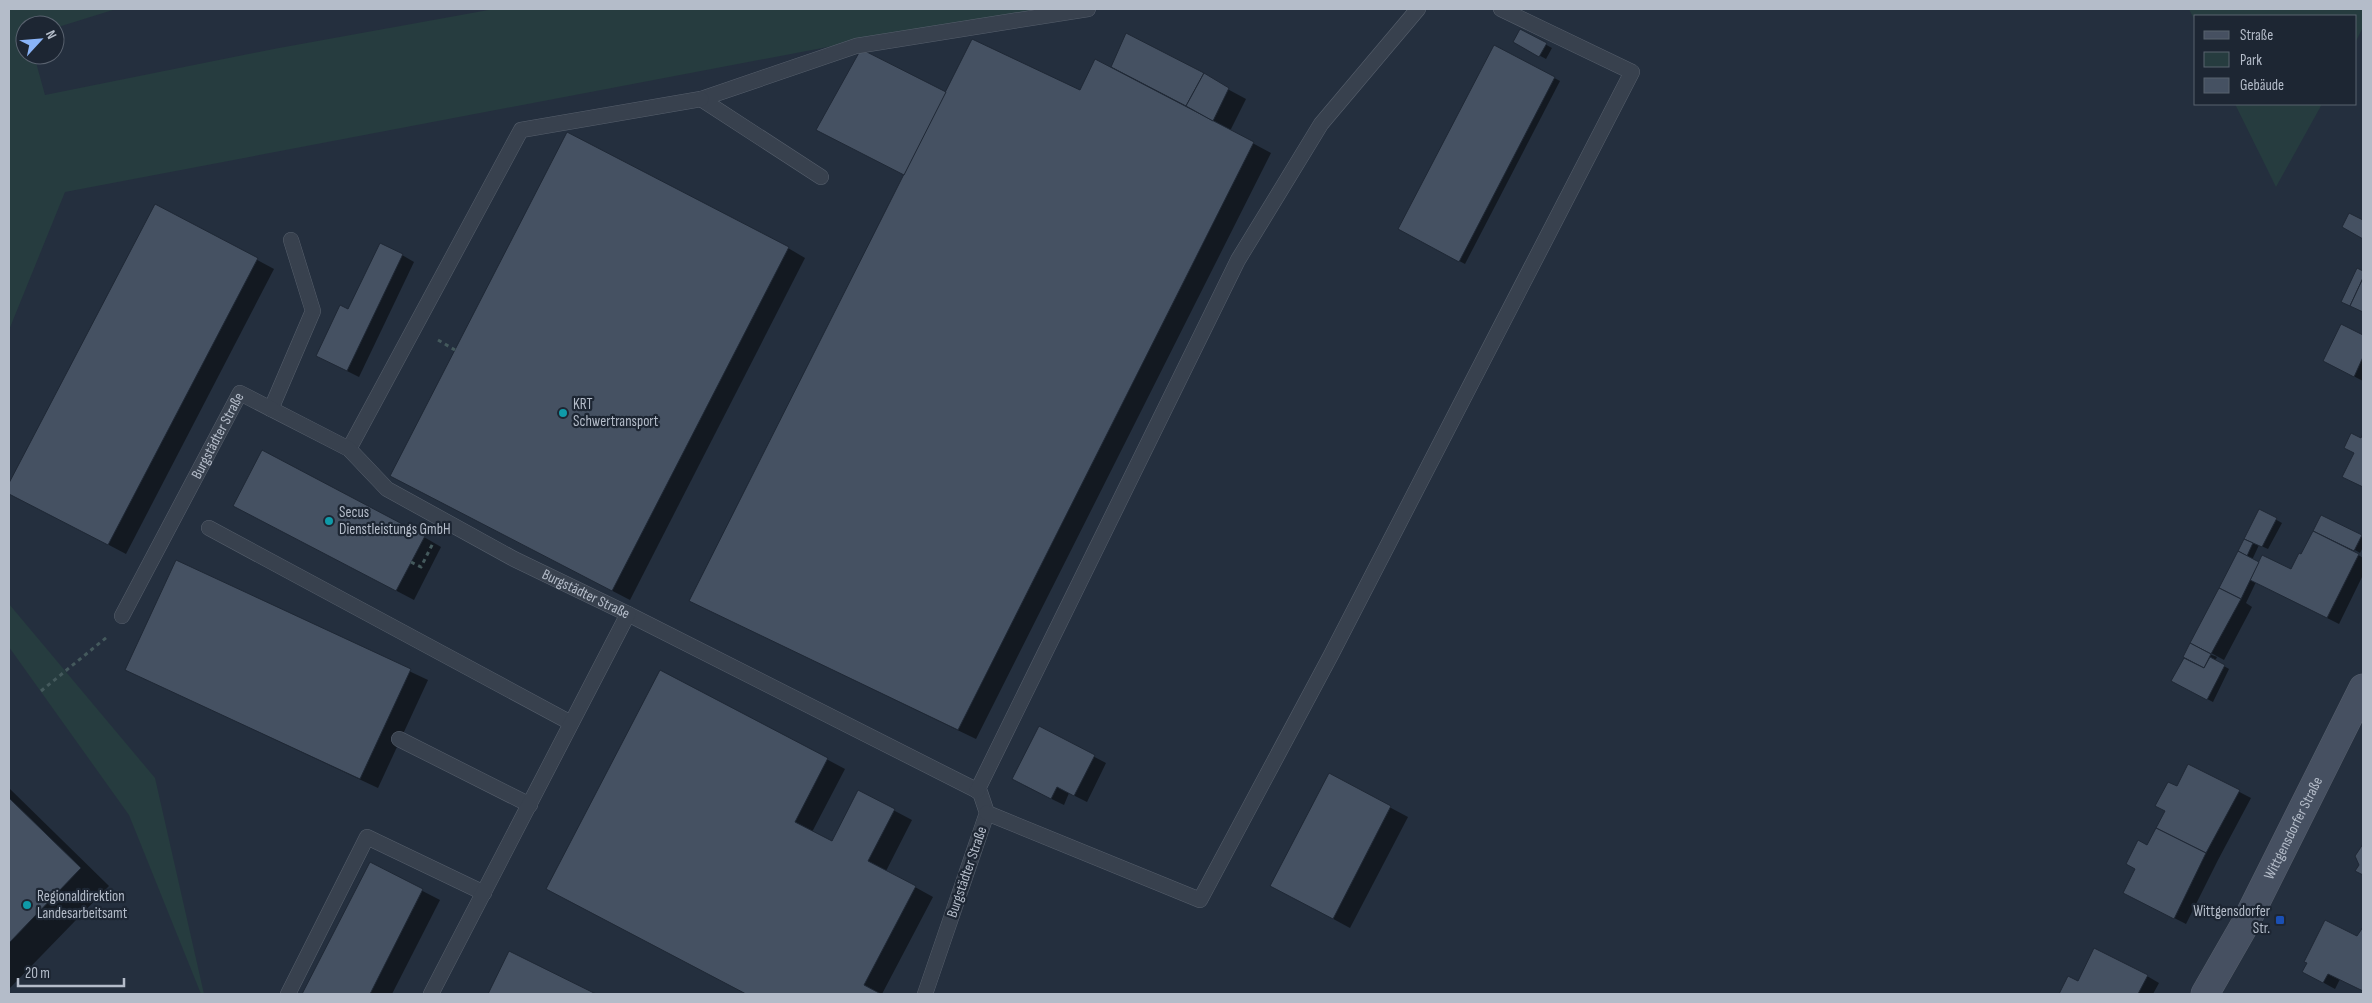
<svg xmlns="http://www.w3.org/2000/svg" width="2372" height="1003" font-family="'Sofia Sans Condensed',sans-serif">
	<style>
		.green { fill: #263c3f }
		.shadow { fill: #0007 }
		.building { fill: #455162; stroke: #1f2835 }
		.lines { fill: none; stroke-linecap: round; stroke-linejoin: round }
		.lane-casing { stroke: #565f6c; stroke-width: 16 }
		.secondary-casing { stroke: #565f6c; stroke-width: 29 }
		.path { stroke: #44595c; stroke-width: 3; stroke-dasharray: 4 4; stroke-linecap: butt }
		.lane { stroke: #38414e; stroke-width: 15 }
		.secondary { stroke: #465061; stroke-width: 28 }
		.culture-dot { fill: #0f9aa8; stroke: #1d2633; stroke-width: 2 }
		.transit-dot { fill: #1a4fb4; stroke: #1d2633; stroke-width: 2 }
		.labels { text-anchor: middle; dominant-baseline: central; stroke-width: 4.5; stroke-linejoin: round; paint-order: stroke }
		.poi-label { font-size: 15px; fill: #b4bcc9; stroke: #1d2633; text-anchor: start }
		.street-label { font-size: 15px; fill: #b4bcc9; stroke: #1d2633 }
	</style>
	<rect width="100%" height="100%" fill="#242f3e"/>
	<!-- green -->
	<g class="green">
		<path d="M9,9H116L55,28V25H25V55H34L45,95L279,48L494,9H1054L859,41L65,192L9,330Z"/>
		<path d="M2189,9H2363V27L2356,41V16H2196V23Z"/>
		<path d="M2235,104H2322L2276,187Z"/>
		<path d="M9,604L155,778L204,994H201L129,815L9,647Z"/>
	</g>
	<!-- shadow -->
	<g class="shadow">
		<path d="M1521,31L1552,48L1546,59L1515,42Z"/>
		<path d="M1127,35L1246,99L1230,131L1271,153L976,739L690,601L946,94L1080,91L1111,69Z"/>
		<path d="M1495,47L1560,81L1465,264L1400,229Z"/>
		<path d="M155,205L274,269L126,554L9,492V486Z"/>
		<path d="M788,248L805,258L630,600L408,485Z"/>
		<path d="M402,255L414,262L359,377L329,362L349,311Z"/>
		<path d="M2342,325L2363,336V381L2336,367Z"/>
		<path d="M2363,436V487L2355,483Z"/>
		<path d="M2260,511L2282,523L2268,549L2259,545L2252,560L2291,570L2302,556L2321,516L2363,538V547L2360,553L2355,550L2354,552L2363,558V575L2339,624L2256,582L2246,603L2252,607L2224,660L2202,648V651L2217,657L2215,661L2229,669L2213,702L2173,681Z"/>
		<path d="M252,515L424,537L441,547L414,600Z"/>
		<path d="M177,562L428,680L378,788L127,670Z"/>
		<path d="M661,671L845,769L812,832L832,843L859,792L912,820L886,871L933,897L882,994H747L565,899Z"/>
		<path d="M1039,728L1106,763L1087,802L1069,793L1064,805L1025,786Z"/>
		<path d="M2189,766L2251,798L2218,860L2186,924L2137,899L2148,847Z"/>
		<path d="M1329,775L1408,817L1350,928L1289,895Z"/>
		<path d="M9,788L109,886L9,989Z"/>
		<path d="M370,864L440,900L392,994H304Z"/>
		<path d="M2362,928L2363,991L2340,979L2335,989L2315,978L2357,938Z"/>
		<path d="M510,953L593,994H489Z"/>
		<path d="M2147,976L2159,983L2153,994H2061L2069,978L2078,983Z"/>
	</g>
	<!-- building -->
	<g class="building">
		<path d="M1520,29L1547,43L1539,57L1513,42Z"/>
		<path d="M1126,33L1204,73L1186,106L1111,67Z"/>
		<path d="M972,39L1080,90L1095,59L1254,142L958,730L689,601Z"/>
		<path d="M1494,45L1555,77L1459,262L1398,229Z"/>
		<path d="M861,49L946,92L904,175L816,130Z"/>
		<path d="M1204,73L1229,88L1213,121L1186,106Z"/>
		<path d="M567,132L789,247L612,591L390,476Z"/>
		<path d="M155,204L258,258L108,545L9,494V483Z"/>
		<path d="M2349,213L2363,220V239L2342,227Z"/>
		<path d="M380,243L403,254L347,371L316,356L340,305L348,309Z"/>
		<path d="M2357,268L2363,271V278L2350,306L2341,302Z"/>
		<path d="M2363,278V312L2350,306Z"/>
		<path d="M2341,324L2363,335V357L2354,377L2323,361Z"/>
		<path d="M2351,433L2361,438L2363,433V487L2342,477L2354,453L2344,448Z"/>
		<path d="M262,450L425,536L396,591L233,506Z"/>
		<path d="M2259,509L2277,518L2262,547L2244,539Z"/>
		<path d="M2321,515L2362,535L2354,551L2313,531Z"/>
		<path d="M2313,531L2359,554L2327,618L2250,580L2262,555L2291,569L2299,553L2301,554Z"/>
		<path d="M2244,539L2253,543L2247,556L2238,551Z"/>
		<path d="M2238,551L2259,562L2241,599L2219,588Z"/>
		<path d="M176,560L411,669L360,779L125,670Z"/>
		<path d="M2219,588L2241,599L2211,654L2190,643Z"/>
		<path d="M2190,643L2211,654L2204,668L2183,657Z"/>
		<path d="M2210,657L2225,665L2207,700L2171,681L2184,658L2204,668Z"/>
		<path d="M660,670L828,758L795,822L832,841L858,790L895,809L868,861L916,886L864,985L881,994H746L546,889Z"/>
		<path d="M1039,726L1095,755L1074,796L1057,787L1051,799L1012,779Z"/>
		<path d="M2188,764L2240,790L2206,853L2156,828L2165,811L2155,806L2168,782L2177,786Z"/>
		<path d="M1329,773L1391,806L1333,919L1270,886Z"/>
		<path d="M9,798L81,868L9,943Z"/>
		<path d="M2156,828L2206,853L2174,919L2123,893L2135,869L2126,864L2138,840L2147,845Z"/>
		<path d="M2363,844V875L2355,871L2359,865L2355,856Z"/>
		<path d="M370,862L423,889L370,994H302Z"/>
		<path d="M2325,920L2357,936L2363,927V991L2328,974L2323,983L2302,972L2307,963L2304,962Z"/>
		<path d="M2094,948L2148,975L2138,994H2059L2068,976L2078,981Z"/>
		<path d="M509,951L596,994H488Z"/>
	</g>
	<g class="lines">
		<defs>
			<g id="lane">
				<path d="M821,177L701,99L856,46L1088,9"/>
				<path d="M271,409L313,311L291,240"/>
				<path d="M349,449L521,130L701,99"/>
				<path d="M209,528L571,723"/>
				<path id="s1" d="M122,616L240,393L349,449L387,489L514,559L628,614L980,792L987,813L925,994"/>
				<path d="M399,739L530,805"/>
				<path d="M977,791L1238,260L1321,124L1418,9"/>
				<path d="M987,813L1200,900L1331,655L1632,72L1501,9"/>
				<path d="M288,994L367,837L484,893"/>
				<path d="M431,994L628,614"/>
			</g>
			<g id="secondary">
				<path id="s2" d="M2205,994L2244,926L2363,688"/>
			</g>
		</defs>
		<!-- lane casing -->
		<use href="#lane" class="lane-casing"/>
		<!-- secondary casing -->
		<use href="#secondary" class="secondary-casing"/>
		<!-- path -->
		<g class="path">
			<path d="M438,340L455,350"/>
			<path d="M411,562L421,567L433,543"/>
			<path d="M41,691L107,637"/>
		</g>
		<!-- lane -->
		<use href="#lane" class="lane"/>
		<!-- secondary -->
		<use href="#secondary" class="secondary"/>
	</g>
	<!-- markers -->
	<g class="culture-dot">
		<circle cx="563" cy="413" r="5"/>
		<circle cx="329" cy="521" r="5"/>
		<circle cx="27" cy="905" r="5"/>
	</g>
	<rect class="transit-dot" x="2275" y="915" width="10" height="10" rx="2.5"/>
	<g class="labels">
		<!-- poi labels -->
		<g class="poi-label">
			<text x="573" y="404">KRT<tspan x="573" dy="17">Schwertransport</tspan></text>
			<text x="339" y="512">Secus<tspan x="339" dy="17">Dienstleistungs GmbH</tspan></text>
			<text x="37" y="896">Regionaldirektion<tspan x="37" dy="17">Landesarbeitsamt</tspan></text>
			<text x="2270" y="911" text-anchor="end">Wittgensdorfer<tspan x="2270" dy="17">Str.</tspan></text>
		</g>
		<!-- street labels -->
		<g class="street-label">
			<text stroke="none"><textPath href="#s1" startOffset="204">Burgstädter Straße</textPath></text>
			<text stroke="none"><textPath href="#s1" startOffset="655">Burgstädter Straße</textPath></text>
			<text stroke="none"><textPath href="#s2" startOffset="188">Wittgensdorfer Straße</textPath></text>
			<text transform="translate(967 872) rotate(-71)">Burgstädter Straße</text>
		</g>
	</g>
	<!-- border -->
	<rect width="2372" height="1003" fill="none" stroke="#b4bcc9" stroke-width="20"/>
	<!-- legend -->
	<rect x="2194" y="15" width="162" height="90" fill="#1d2633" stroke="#59626f"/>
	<rect x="2204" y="31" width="25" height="8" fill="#465061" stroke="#59626f"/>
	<text x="2240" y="40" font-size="15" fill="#b4bcc9">Straße</text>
	<rect x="2204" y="52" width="25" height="15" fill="#263c3f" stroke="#59626f"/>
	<text x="2240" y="65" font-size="15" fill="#b4bcc9">Park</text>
	<rect x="2204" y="78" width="25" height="15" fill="#455162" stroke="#59626f"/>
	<text x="2240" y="90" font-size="15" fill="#b4bcc9">Gebäude</text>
	<!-- north arrow -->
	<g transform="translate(40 40) rotate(64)"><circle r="24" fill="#1d2633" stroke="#59626f"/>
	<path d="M0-4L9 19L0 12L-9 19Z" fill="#8ab4f8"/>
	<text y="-8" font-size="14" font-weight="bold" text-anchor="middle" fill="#b4bcc9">N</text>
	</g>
	<!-- scale -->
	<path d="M18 978v8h106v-8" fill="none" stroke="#b4bcc9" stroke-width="2.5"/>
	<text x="25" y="978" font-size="15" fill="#b4bcc9" stroke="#1d2633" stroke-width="4" paint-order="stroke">20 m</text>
</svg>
